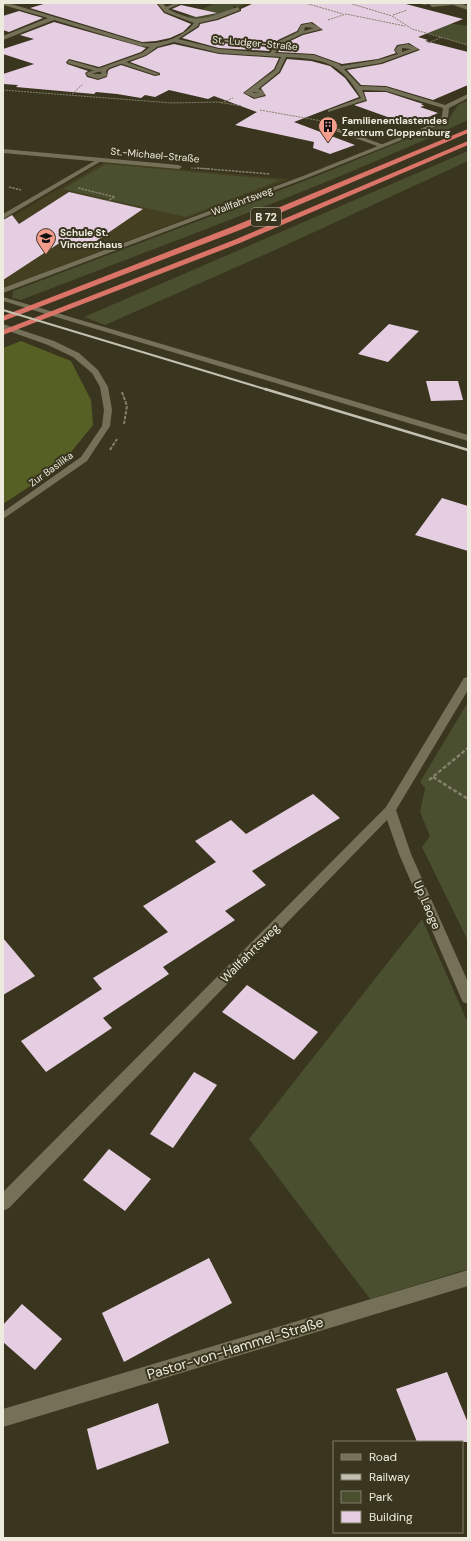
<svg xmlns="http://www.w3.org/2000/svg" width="471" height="1541" font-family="'DM Sans',sans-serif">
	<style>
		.built { fill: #443f21 }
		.green { fill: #494f2f }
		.forest { fill: #566024 }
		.building { fill: #e6cee2 }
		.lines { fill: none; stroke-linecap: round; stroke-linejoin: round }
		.path-far3 { stroke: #84806d; stroke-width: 1; stroke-dasharray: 2 1; stroke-linecap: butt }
		.path-far2 { stroke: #84806d; stroke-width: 1.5; stroke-dasharray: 2.5 1; stroke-linecap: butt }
		.path-far1 { stroke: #84806d; stroke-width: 2; stroke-dasharray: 3.5 1.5; stroke-linecap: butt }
		.path { stroke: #84806d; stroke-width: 2.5; stroke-dasharray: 4 2; stroke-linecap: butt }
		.service { fill: #757158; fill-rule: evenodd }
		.minor { fill: #757158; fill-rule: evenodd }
		.trunk { fill: #da7468; fill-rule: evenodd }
		.rail-far1 { stroke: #c2c0b0; stroke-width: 2 }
		.rail { stroke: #c2c0b0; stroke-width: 2.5 }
		.labels { text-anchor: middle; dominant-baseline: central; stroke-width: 4; stroke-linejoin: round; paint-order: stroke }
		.far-street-label { font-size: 10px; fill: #edebdd; stroke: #3a351e }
		.far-poi-label { font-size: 10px; font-weight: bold; fill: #edebdd; stroke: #3a351e; text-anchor: start }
		.shield { fill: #3a351e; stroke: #b7b4a4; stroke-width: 1 }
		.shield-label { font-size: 11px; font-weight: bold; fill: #edebdd }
		.street-label { font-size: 12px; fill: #edebdd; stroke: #3a351e }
		.near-street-label { font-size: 14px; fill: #edebdd; stroke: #3a351e }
	</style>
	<rect width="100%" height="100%" fill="#3a351e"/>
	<!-- built -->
	<path class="built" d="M104,162L290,179L3,288V222Z"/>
	<!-- green -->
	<g class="green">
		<path d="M215,3H248L239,7L233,6V10L200,20L188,16Z"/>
		<path d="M408,17L468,26V46L428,33L367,19Z"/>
		<path d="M468,100V120C323,188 170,242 21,300L12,298L13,291L312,178L446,123L458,105Z"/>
		<path d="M468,151V161L273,251L105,325L84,317Z"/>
		<path d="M106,164L280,180L186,217L63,189Z"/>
		<path d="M468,702V941L422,847L430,836L420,812L425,788L420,782Z"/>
		<path d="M422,919L468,1023V1269L370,1299L249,1139Z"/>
	</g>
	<!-- forest -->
	<path class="forest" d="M21,341L71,361L91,400L93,425L59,467L3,504V348Z"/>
	<!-- building -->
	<g class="building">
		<path d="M47,3H156L164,13L191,24L183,32L170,38L156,41L142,42L30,8Z"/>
		<path d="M254,3H402L463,19L418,37L428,40L425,41L468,52V85L433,100L386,86L361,85L347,70L382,64L420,50L409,43L397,45L394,50L396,53L378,59L342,64L314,54L278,52L284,44L303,35L323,30L312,22L301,24L297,31L278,40L269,51L219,48L182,38L199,27L200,24L218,20L241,11V9Z"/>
		<path d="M181,5L217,13L196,17L172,9Z"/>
		<path d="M19,11L43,18L9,32L3,30V16Z"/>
		<path d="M54,22L146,48L141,52L99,67L69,59L66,62L67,64L88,71L85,73L87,77L98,80L107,77L108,71L110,69L121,65L155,76L160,75V73L130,62L146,56L158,48L174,44L219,54L279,58L274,69L243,93L254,99L266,96L261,88L280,73L287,59L311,61L330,66L345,78L359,97L294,122L355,145L330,154L313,148L314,142L235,125L257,112L214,96L208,99L169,90L155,97L145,95L141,98L117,94L96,92L94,94L16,87L18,85L3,84V74L34,64L3,54V49L34,39L20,35Z"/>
		<path d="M364,92H386L423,104H421L424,106L420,107L438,113L410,125L354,105L367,101Z"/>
		<path d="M69,192L143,209L86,248L61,242L3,280V220L12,215L19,224Z"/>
		<path d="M389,324L419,331L388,362L358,354Z"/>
		<path d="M426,381H458L463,400L431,401Z"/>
		<path d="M442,498L468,506V551L415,535Z"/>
		<path d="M313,794L340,818L252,871L266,885L225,911L235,920L163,967L169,974L103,1018L112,1028L46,1072L21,1041L102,989L93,978L168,932L143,906L216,862L195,841L231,820L246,834Z"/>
		<path d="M3,938L35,976L3,995Z"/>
		<path d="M247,985L318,1032L294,1060L222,1012Z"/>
		<path d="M194,1072L217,1085L173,1148L150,1134Z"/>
		<path d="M109,1149L151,1179L125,1211L83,1180Z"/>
		<path d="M209,1258L232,1303L124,1362L102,1313Z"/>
		<path d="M22,1304L62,1339L35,1370L3,1342V1325Z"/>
		<path d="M447,1372L468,1423V1442H417L396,1389Z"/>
		<path d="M158,1403L169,1443L97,1470L87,1429Z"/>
	</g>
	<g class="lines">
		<!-- path-far3 -->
		<g class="path-far3">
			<path d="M305,3L343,14"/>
			<path d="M349,3L392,16L412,29L468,45"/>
			<path d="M393,15L407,10"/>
			<path d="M328,20L346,14L405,26"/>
			<path d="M428,43L442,37"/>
			<path d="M3,90L172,103L218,102L242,106"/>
			<path d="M72,94L83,84"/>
			<path d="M221,103L233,98"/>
			<path d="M260,110L322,121"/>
			<path d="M191,168L210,169"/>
		</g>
		<!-- path-far2 -->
		<g class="path-far2">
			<path d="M197,168L270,174"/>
			<path d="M9,187L21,190"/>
			<path d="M78,188L115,197L107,201"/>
		</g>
		<!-- path-far1 -->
		<g class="path-far1">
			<path d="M122,392L127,406L124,424"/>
			<path d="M110,450L117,439"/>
		</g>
		<!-- path -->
		<g class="path">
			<path d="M433,777L468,799"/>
			<path d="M429,780L468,748"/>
		</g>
		<!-- service -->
		<g class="service">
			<path d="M415,3H429L426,5Z"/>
			<path d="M69,60L101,69L102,70L99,72L67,63Z"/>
			<path d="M119,61H123L160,74L155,75L119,63Z"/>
			<path d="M337,128L384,145L385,146L380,147L335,131V129Z"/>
			<path d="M98,159L103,160L3,219V214Z"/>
		</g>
		<!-- minor -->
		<g class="minor">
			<path d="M3,3H8L142,43C160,45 183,38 194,23L165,12L157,3H163L166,7L175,3H182L168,9C202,26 205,17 238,7L240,10L217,19L199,23L198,26L178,39L219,49L270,53L279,41L298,32L301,25L311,23L322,29L302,34L283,43L275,53L314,55L339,64L341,66L378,60L398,54L395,50L398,46L408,44L419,49L381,63L344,69L360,86L386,87L445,105L468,94V98L449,108L448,117L439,125L307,178L3,293V288L303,176L435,123L442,116L443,108L386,91L362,90L366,100L328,112V110L361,98C341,62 324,59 286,57L279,72L258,89L262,90L265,95L255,98L244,93L275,70L281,57L219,53L174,42L157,47L146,55L109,68L106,71L107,76L98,79L88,76L86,73L142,53L150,47L140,46L54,20L3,40V36L48,18L3,5ZM305,27L314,28L304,31ZM402,48L411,49L402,52ZM100,71L102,74H92ZM254,92L259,93H252Z"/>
			<path d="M428,3H460L468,6V10L453,5L432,7Z"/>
			<path d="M3,149L179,165L182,167L179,169L3,153Z"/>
			<path d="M3,297L468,435V441L3,301Z"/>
			<path d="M3,324L54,341L79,353L98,370L108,387L112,410L110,426L87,461L3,519V512L81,457L102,426L104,410L100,387L92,373L73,357L48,345L3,329Z"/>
			<path d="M468,677V690L396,810L411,854L468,982V1004L463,1002L461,998L399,854L387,820L9,1208L3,1211V1192L386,807L464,678Z"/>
			<path d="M468,1270V1286L3,1427V1409Z"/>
		</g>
		<!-- trunk -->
		<g class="trunk">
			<path d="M468,129V133L240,230L3,321V316L234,226Z"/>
			<path d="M468,141V145L240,243L3,335V330L234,240Z"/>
		</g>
		<!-- rail-far1 -->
		<path class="rail-far1" d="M3,310L268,390"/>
		<!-- rail -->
		<path class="rail" d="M265,389L468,450"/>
	</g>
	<!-- icons -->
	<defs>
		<symbol id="building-pin" viewBox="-11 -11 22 30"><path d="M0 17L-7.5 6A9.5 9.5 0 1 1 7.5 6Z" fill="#f49d8c" stroke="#3a351e"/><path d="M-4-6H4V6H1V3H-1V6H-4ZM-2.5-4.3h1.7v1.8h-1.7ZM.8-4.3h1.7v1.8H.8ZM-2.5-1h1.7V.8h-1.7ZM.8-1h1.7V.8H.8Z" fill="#111"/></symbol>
		<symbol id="school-pin" viewBox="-11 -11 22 30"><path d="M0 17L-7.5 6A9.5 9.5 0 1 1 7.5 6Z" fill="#f49d8c" stroke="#3a351e"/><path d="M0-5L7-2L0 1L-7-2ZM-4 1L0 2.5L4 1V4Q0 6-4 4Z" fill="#111"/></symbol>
	</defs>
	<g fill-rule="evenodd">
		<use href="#building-pin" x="317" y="115" width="22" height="30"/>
		<use href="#school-pin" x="35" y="227" width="22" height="30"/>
	</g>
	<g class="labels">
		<!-- far-street labels -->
		<g class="far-street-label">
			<text transform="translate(255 43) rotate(5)">St.-Ludger-Straße</text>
			<text transform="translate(155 155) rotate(5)">St.-Michael-Straße</text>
			<text transform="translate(242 201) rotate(-21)">Wallfahrtsweg</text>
			<text transform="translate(51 469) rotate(-36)">Zur Basilika</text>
		</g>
		<!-- far-poi labels -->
		<g class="far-poi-label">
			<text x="342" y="120">Familienentlastendes<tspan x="342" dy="12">Zentrum Cloppenburg</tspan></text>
			<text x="60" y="232">Schule St.<tspan x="60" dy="12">Vincenzhaus</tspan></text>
		</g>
		<!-- shield labels -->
		<rect class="shield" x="251" y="208" width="30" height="18" rx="3"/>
		<g class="shield-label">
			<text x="266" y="217">B 72</text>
		</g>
		<!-- street labels -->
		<g class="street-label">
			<text transform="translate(427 905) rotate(67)">Up Laoge</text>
			<text transform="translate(250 953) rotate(-45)">Wallfahrtsweg</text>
		</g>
		<!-- near-street labels -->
		<g class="near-street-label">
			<text transform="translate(235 1348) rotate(-17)">Pastor-von-Hammel-Straße</text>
		</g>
	</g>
	<!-- border -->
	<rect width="471" height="1541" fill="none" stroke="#edebdd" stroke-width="8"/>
	<!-- legend -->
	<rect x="333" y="1441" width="130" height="92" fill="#3a351e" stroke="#827e6a"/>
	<rect x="341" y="1454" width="20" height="6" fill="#757158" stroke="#827e6a"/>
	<text x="369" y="1461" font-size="12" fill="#edebdd">Road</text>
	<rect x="341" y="1474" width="20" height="6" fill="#c2c0b0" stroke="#827e6a"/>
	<text x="369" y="1481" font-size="12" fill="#edebdd">Railway</text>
	<rect x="341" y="1491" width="20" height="12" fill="#494f2f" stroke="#827e6a"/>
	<text x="369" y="1501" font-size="12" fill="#edebdd">Park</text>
	<rect x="341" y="1511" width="20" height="12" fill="#e6cee2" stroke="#827e6a"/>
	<text x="369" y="1521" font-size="12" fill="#edebdd">Building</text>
</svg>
